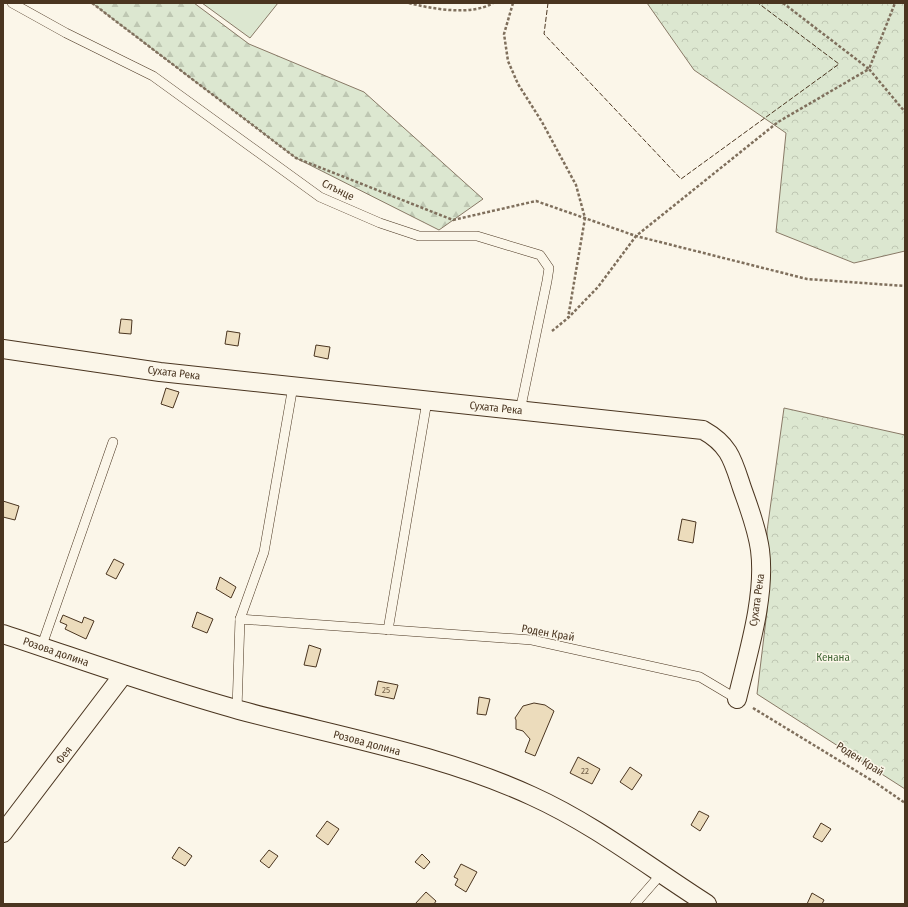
<svg xmlns="http://www.w3.org/2000/svg" width="908" height="907" font-family="'Fira Sans Condensed',sans-serif">
<style>
.forest{fill:url(#forest-firs);stroke:#887966}
.park{fill:url(#park-crowns);stroke:#887966}
.pitch{fill:#dce7d0;stroke:#887966}
.building{fill:#ecdcbc;stroke:#4a3520}
.lines{fill:none;stroke-linecap:round;stroke-linejoin:round}
.service-casing{stroke:#4a3520;stroke-width:10}
.minor-casing{stroke:#4a3520;stroke-width:20}
.path{stroke:#7f6f5c;stroke-width:2.5;stroke-dasharray:3 2;stroke-linecap:butt}
.service{stroke:#fbf6e9;stroke-width:9}
.minor{stroke:#fbf6e9;stroke-width:18}
.fence{stroke:#4a3520;stroke-width:1;stroke-dasharray:5 2;stroke-linecap:butt}
.labels{text-anchor:middle;dominant-baseline:central;stroke-width:3;stroke-linejoin:round;paint-order:stroke}
.number-label{font-size:9px;fill:#725f47}
.street-label{font-size:11px;fill:#4a3520;stroke:#fbf6e9}
.park-label{font-size:11px;fill:#436837;stroke:#fbf6e9}
</style>
<defs>
<pattern id="forest-firs" width="22" height="20" patternUnits="userSpaceOnUse"><rect width="22" height="20" fill="#dce7d0"/><path d="M5 1l3.5 6h-7zM16 11l3.5 6h-7z" fill="#bec7b2"/></pattern>
<pattern id="park-crowns" width="20" height="18" patternUnits="userSpaceOnUse"><rect width="20" height="18" fill="#dce7d0"/><path d="M2 6a3 3 0 1 1 6 0M12 15a3 3 0 1 1 6 0" fill="none" stroke="#bec7b2"/></pattern>
</defs>
<rect width="100%" height="100%" fill="#fbf6e9"/>
<!-- forest -->
<polygon class="forest" points="92,3 194,3 249,44 364,92 483,199 439,230 296,158"/>
<!-- park -->
<g class="park">
<polygon points="647,3 905,3 905,251 854,263 776,232 786,133 694,70"/>
<polygon points="784,408 905,435 905,789 757,694 767,611 767,531"/>
</g>
<!-- pitch -->
<polygon class="pitch" points="202,3 278,3 250,38"/>
<!-- building -->
<g class="building">
<polygon points="121,319 132,320 131,334 119,333"/>
<polygon points="227,331 240,333 238,346 225,344"/>
<polygon points="316,345 330,347 328,359 314,356"/>
<polygon points="166,388 179,392 173,408 161,404"/>
<polygon points="3,501 19,506 15,520 3,517"/>
<polygon points="682,519 696,522 693,543 678,540"/>
<polygon points="114,559 124,564 116,579 106,574"/>
<polygon points="220,577 236,587 231,598 216,589"/>
<polygon points="197,612 213,619 207,633 192,627"/>
<polygon points="63,615 82,623 84,617 94,621 86,639 65,629 67,625 60,622"/>
<polygon points="309,645 321,649 316,667 304,665"/>
<polygon points="378,681 398,685 394,699 375,695"/>
<polygon points="479,697 490,699 486,715 477,714"/>
<polygon points="534,703 545,705 554,711 535,756 525,752 530,739 523,731 516,729 516,720 515,718 523,706"/>
<polygon points="578,757 600,769 592,784 570,773"/>
<polygon points="630,767 642,775 632,790 620,782"/>
<polygon points="699,811 709,816 700,831 691,825"/>
<polygon points="327,821 339,829 328,845 316,836"/>
<polygon points="821,823 831,829 822,842 813,837"/>
<polygon points="179,847 192,856 185,866 172,858"/>
<polygon points="269,850 278,856 269,868 260,861"/>
<polygon points="422,854 430,862 424,869 415,862"/>
<polygon points="461,864 477,872 466,892 455,885 458,879 454,877"/>
<polygon points="426,892 436,901 434,904 415,904"/>
<polygon points="812,893 824,900 822,904 807,904"/>
</g>
<g class="lines">
<defs>
<g id="service">
<polyline points="12,3 66,33 153,76 320,197 380,223 419,236 477,236 540,255 549,268 547,281 520,411"/>
<polyline points="240,619 264,552 293,386"/>
<polyline points="388,630 427,401"/>
<polyline points="41,648 113,442"/>
<polyline points="237,709 240,619 532,640 700,677 737,699"/>
<polyline points="635,904 662,873"/>
</g>
<g id="minor">
<path d="M3,349l157,23 543,58c27,15 30,31 39,58 7,20 15,40 18,62 6,46 -12,103 -23,149"/>
<path d="M3,634c79,26 156,54 236,76 97,26 202,44 293,86 62,28 117,71 175,108"/>
<polyline points="3,833 123,675"/>
</g>
</defs>
<!-- service casing -->
<use href="#service" class="service-casing"/>
<!-- minor casing -->
<use href="#minor" class="minor-casing"/>
<!-- path -->
<g class="path">
<polyline points="92,3 296,158 453,220 536,201 636,236 807,279 905,286"/>
<path d="M409,3c23,6 63,13 84,0"/>
<polyline points="513,3 504,34 508,61 518,84 542,122 576,185 585,218 568,318"/>
<polyline points="783,3 869,69 895,3"/>
<polyline points="552,331 568,318 598,287 636,236 778,122 869,69 905,112"/>
<polyline points="753,708 876,783 905,803"/>
</g>
<!-- service -->
<use href="#service" class="service"/>
<!-- minor -->
<use href="#minor" class="minor"/>
<!-- fence -->
<polyline class="fence" points="548,3 544,34 681,179 839,64 758,3"/>
</g>
<g class="labels">
<!-- number labels -->
<g class="number-label">
<text x="386" y="690">25</text>
<text x="585" y="771">22</text>
</g>
<!-- street labels -->
<g class="street-label">
<text transform="translate(338 190) rotate(26)">Слънце</text>
<text transform="translate(174 373) rotate(7)">Сухата Река</text>
<text transform="translate(496 408) rotate(6)">Сухата Река</text>
<text transform="translate(757 600) rotate(-82)">Сухата Река</text>
<text transform="translate(548 633) rotate(10)">Роден Край</text>
<text transform="translate(56 652) rotate(19)">Розова долина</text>
<text transform="translate(367 743) rotate(15)">Розова долина</text>
<text transform="translate(64 755) rotate(-53)">Фея</text>
<text transform="translate(860 759) rotate(32)">Роден Край</text>
</g>
<!-- park labels -->
<g class="park-label">
<text x="833" y="657">Кенана</text>
</g>
</g>
<!-- border -->
<rect width="908" height="907" fill="none" stroke="#4a3520" stroke-width="8"/>
</svg>
